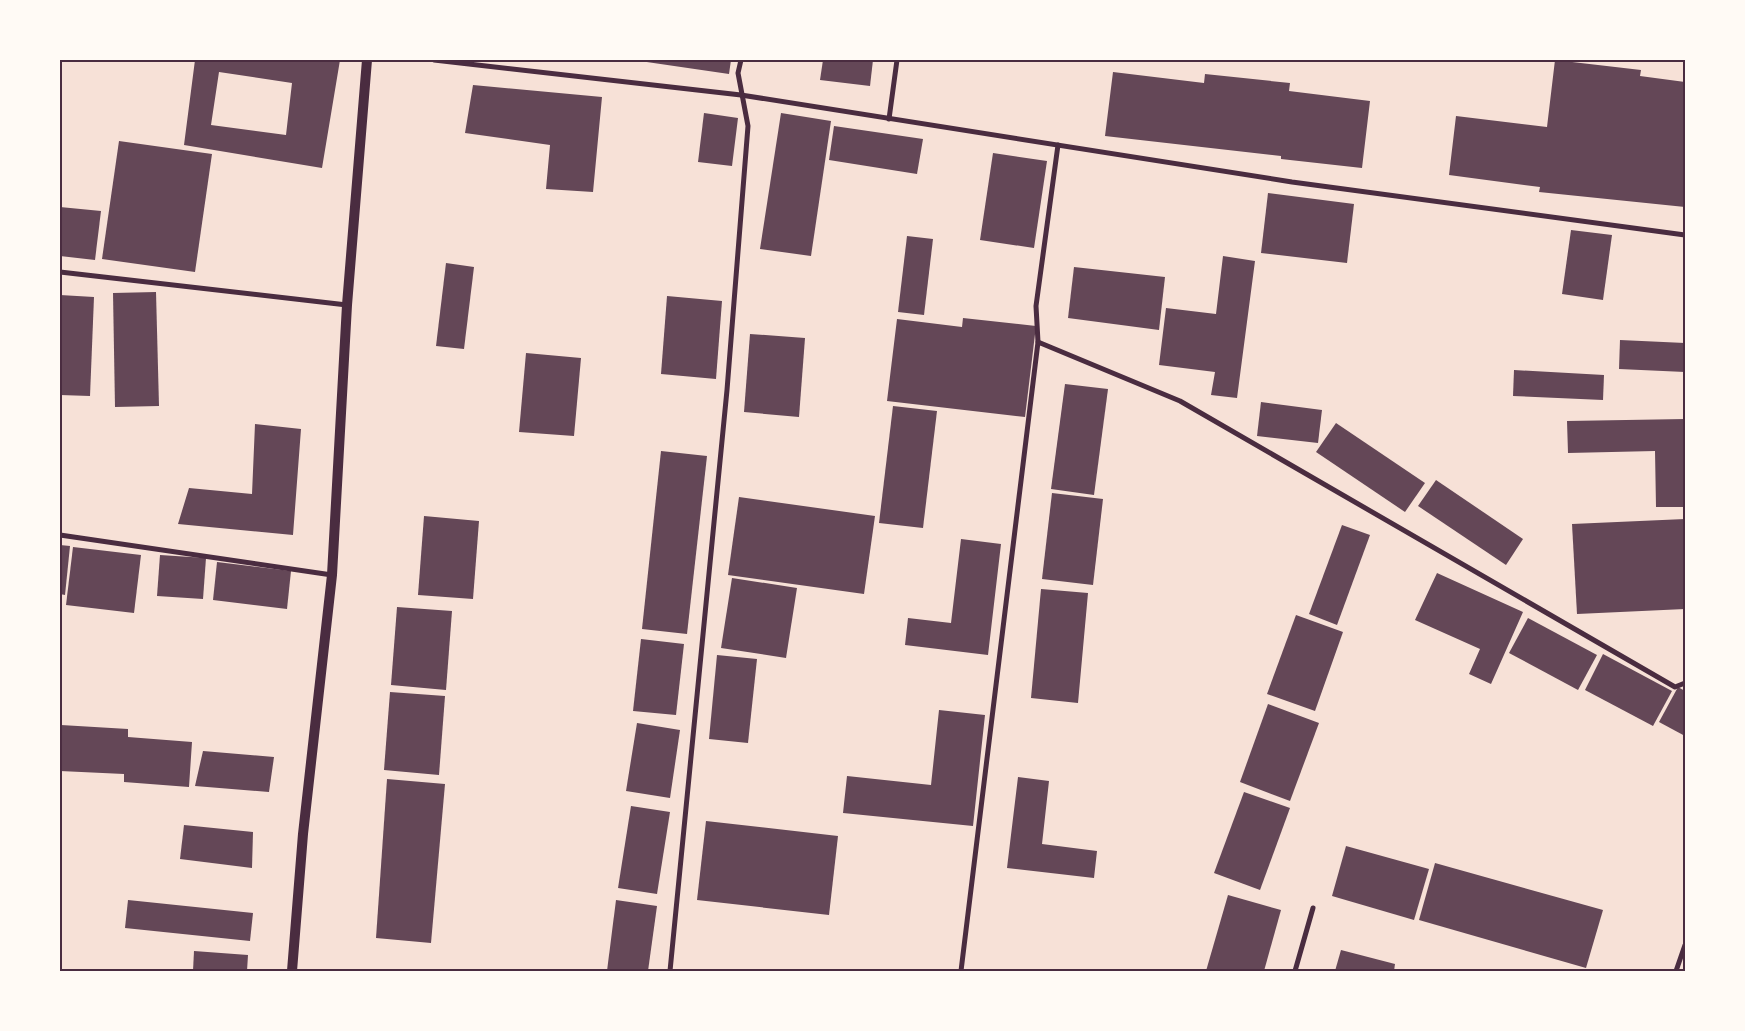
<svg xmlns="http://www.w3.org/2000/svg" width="1745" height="1031" font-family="Barlow,sans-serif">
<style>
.building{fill:#644757;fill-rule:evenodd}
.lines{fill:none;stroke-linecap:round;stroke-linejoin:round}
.minor{stroke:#4a2c40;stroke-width:5}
.secondary{stroke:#4a2c40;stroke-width:10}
.neatline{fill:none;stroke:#4a2c40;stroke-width:2}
</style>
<rect width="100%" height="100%" fill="#f7e1d7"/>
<!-- building -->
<g class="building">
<path d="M195,60h145l-18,108 -138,-23zM219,72l73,11 -6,52 -75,-10z"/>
<polygon points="633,60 731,60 729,74"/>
<polygon points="823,60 873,60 870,86 820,80"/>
<polygon points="1555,60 1641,70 1640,76 1685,82 1685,207 1539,192 1540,187 1449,175 1456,116 1547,127"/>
<polygon points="1113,72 1204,83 1205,74 1290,83 1289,91 1370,101 1362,168 1281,159 1281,156 1105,136"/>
<polygon points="473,85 602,97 593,192 546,189 550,145 465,133"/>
<polygon points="704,113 738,118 732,166 698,162"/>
<polygon points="781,113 831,121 811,256 760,249"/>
<polygon points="834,126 923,139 917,174 829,160"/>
<polygon points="119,141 212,154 195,272 102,259"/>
<polygon points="993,153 1047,161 1034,248 980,240"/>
<polygon points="1268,193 1354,204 1347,263 1261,253"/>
<polygon points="60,207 101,211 95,260 60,256"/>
<polygon points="1571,230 1612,235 1603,300 1562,294"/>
<polygon points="907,236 933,239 924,315 898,312"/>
<polygon points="1223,256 1255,261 1237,398 1211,395 1215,372 1159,365 1166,308 1216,314"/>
<polygon points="446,263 474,267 464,349 436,346"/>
<polygon points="1074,267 1165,277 1159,330 1068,318"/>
<polygon points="156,292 159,406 115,407 113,293"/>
<polygon points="60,295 94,297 90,396 60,395"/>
<polygon points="667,296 722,301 716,379 661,374"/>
<polygon points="963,318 1036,326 1025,417 887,401 897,319 962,327"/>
<polygon points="750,334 805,338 799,417 744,412"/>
<polygon points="1620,340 1685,343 1685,372 1619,369"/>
<polygon points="526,353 581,358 574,436 519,432"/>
<polygon points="1514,370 1604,375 1603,400 1513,396"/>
<polygon points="1065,384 1108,389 1094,495 1051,489"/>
<polygon points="1261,402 1322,410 1318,443 1257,436"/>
<polygon points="893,406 937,411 923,528 879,523"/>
<polygon points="1685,419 1685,507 1656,507 1655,451 1568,453 1567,421"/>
<polygon points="1336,423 1425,483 1405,512 1316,452"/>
<polygon points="255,424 301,429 293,535 178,524 189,488 252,494"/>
<polygon points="661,451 707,456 687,634 642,629"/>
<polygon points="1436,480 1523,539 1506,565 1418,506"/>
<polygon points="1052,493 1103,499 1093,585 1042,579"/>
<polygon points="739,497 875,516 864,594 728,575"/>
<polygon points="424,516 479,521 473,599 418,595"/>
<polygon points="1685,519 1685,609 1577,614 1572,524"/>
<polygon points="1342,525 1370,535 1337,625 1309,614"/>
<polygon points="961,539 1001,544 988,655 905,645 908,618 951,623"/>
<polygon points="60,545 70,546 65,595 60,594"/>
<polygon points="73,547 141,555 134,613 66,605"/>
<polygon points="160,555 206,558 203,599 157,596"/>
<polygon points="217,562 291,571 287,609 213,600"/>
<polygon points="1437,573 1523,612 1491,684 1469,674 1480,649 1415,620"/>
<polygon points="732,578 797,588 786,658 721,648"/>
<polygon points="1041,589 1088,593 1078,703 1031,698"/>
<polygon points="397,607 452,611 446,690 391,685"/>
<polygon points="1296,615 1343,632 1315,711 1267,694"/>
<polygon points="1528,618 1597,655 1578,690 1509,653"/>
<polygon points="641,639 684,644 676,715 633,711"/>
<polygon points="1603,654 1672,691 1653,726 1585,690"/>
<polygon points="717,655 757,659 748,743 709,739"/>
<polygon points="1678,687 1685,691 1685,736 1659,722"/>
<polygon points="390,692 445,696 439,775 384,770"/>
<polygon points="1268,704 1319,723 1290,801 1240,782"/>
<polygon points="939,710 985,715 973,826 843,813 847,776 931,785"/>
<polygon points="637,723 680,730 670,798 626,791"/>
<polygon points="61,725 128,729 128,737 192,742 189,787 124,782 124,774 60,771"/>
<polygon points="203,751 274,757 269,792 195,786"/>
<polygon points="1018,777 1049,781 1042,844 1097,851 1094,878 1007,868"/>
<polygon points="387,779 445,784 431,943 376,938"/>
<polygon points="1244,792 1290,808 1260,890 1214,873"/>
<polygon points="631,806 670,812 657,894 618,888"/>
<polygon points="706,821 838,836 829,915 697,900"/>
<polygon points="184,825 253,832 252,868 180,859"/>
<polygon points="1346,846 1429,869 1414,920 1332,896"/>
<polygon points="1435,863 1603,910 1586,968 1419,920"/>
<polygon points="1228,895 1281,910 1264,971 1206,971"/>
<polygon points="128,900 253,913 250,941 125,928"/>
<polygon points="616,900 657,906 648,971 607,971"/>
<polygon points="1341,950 1395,964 1394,971 1335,971"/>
<polygon points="194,951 248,955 247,971 193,971"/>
</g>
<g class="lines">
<!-- minor -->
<g class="minor">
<polyline points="434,60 741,95 1292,182 1685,235"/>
<polyline points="889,119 897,60"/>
<polyline points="60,272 347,305"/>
<polyline points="1038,342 1036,306 1058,145"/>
<polyline points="60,535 332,575"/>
<polyline points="670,971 727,390 748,126 738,73 741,60"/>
<polyline points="961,971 1038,342 1180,401 1675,687 1685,683"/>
<polyline points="1295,971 1313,908"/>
<polyline points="1676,971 1685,945"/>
</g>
<!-- secondary -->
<polyline class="secondary" points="292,971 303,834 332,575 347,305 367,60"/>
</g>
<!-- border -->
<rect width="1745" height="1031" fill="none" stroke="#fffaf5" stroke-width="122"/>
<rect x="61" y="61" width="1623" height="909" class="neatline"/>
</svg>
